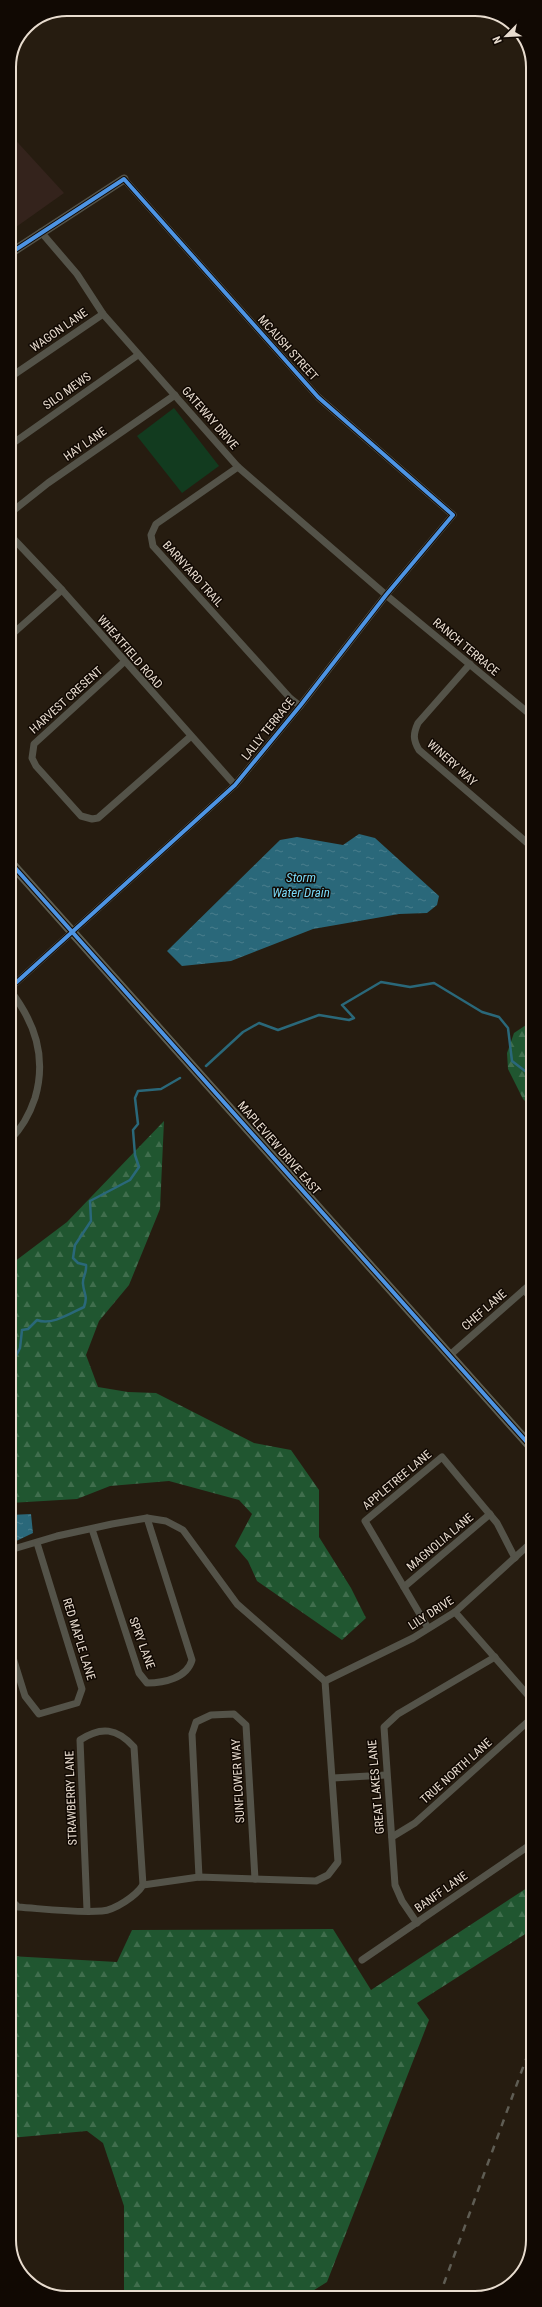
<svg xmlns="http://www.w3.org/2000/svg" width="542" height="2307" font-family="'Roboto Condensed',sans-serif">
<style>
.education{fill:#34231c}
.forest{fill:url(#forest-firs)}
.park{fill:#123b1f}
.water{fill:url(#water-ripples)}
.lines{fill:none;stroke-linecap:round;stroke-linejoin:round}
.stream{stroke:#2a687a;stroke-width:2.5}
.minor{stroke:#545349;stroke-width:7}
.tertiary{stroke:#545349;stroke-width:9}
.secondary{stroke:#5e5e51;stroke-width:10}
.rail{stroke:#5f5d54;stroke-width:2.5;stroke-dasharray:7 7;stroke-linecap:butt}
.cycleway-casing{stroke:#110903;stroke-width:6}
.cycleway{stroke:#4d94e3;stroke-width:4}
.labels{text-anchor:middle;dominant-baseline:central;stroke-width:3;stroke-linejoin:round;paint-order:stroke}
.street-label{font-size:12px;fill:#e8dccf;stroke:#110903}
.water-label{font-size:13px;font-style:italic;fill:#7ad9f7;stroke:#110903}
.rim{fill:none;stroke:#e8dccf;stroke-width:2}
</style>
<defs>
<pattern id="forest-firs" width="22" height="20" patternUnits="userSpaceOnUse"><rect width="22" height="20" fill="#205630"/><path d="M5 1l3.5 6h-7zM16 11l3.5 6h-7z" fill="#406e4d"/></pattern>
<pattern id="water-ripples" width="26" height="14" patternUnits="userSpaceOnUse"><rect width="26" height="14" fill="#2a687a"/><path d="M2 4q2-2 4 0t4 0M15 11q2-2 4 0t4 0" fill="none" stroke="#497d8c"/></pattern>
</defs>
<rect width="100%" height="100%" fill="#261c10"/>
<!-- education -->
<polygon class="education" points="9,133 64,193 9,232"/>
<!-- forest -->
<g class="forest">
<polygon points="532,1021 532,1108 523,1099 508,1069 507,1053 514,1033"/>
<polygon points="164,1121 160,1209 129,1285 99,1321 86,1355 98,1387 128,1392 156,1393 254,1443 291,1450 319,1490 319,1537 351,1588 366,1618 342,1640 257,1581 248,1561 235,1546 252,1514 239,1500 169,1481 110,1486 77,1499 10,1503 10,1265 67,1222"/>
<polygon points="533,1884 533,1929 417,2003 429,2020 327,2282 303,2297 124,2298 124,2206 103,2143 87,2131 10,2138 10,1956 117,1962 132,1930 333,1929 371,1990"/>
</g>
<!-- park -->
<polygon class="park" points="174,408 219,466 182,493 137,436"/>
<!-- water -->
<g class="water">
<polygon points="359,834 375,838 439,896 437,905 427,913 399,914 313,929 231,961 182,966 167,951 280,840 297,837 343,845"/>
<polygon points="31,1514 33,1533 10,1544 10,1515"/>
</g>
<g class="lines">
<!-- stream -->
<g class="stream">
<polyline points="206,1066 243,1032 259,1023 278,1030 319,1015 349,1020 354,1018 342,1005 381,982 410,987 434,983 482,1012 499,1017 508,1028 512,1061 525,1071 532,1072"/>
<path d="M10,1368l10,-20 2,-18 6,-1 9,-9c14,6 34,-7 47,-13 4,-12 0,-12 -1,-23 -1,-6 4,-11 3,-19l-8,-2 -5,-5 2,-13 16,-24 -1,-20 40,-21 9,-13 -4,-12 -2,-25 5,-6 -3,-26 3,-7 23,-2 19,-11"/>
</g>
<!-- minor -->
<g class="minor">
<polyline points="41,232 77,274 103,314 238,467 386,595 532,716"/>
<polyline points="9,378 103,314"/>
<polyline points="9,446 138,355"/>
<polyline points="238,467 156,524 151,535 153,546 290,698 300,706"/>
<polyline points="9,514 48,483 175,395"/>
<polyline points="9,534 62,590 235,785"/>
<polyline points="9,637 62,590"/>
<polyline points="124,662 34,744 32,758 36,766 81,816 92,819 98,818 190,737"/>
<path d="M470,664l-52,59c-5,11 -5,17 1,27l113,97"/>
<polyline points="9,989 235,785 300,706 386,595 453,515 318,397 124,179"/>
<path d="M9,989c26,33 38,68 26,109 -5,15 -14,31 -25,42"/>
<polyline points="524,1290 533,1300"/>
<polyline points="450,1355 533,1282"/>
<path d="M92,1529l47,144 8,10c17,0 40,-5 45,-23l-45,-142"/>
<polyline points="10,1550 57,1536 112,1524 147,1518 166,1521 183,1530 237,1604 325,1681"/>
<polyline points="404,1587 490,1514"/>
<polyline points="455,1612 533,1701"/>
<polyline points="428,1628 365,1521 442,1457 497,1523 515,1558"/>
<polyline points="10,1648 25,1696 39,1714 77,1703 82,1689 37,1543"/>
<polyline points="325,1681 413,1638 455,1612 533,1541"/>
<polyline points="333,1778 386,1775"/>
<polyline points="392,1837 415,1823 533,1717"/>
<polyline points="199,1877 192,1734 196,1722 211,1715 234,1714 246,1725 255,1879"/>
<path d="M10,1899l8,8c27,2 57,6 84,4 13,-1 34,-15 41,-26l56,-8 117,4 12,-6 10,-13 -13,-181"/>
<path d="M87,1910l-7,-170c21,-14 37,-12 54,7l9,138"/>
<polyline points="417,1923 402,1901 395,1885 384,1727 398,1714 495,1657"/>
<polyline points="362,1960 533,1843"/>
</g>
<!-- tertiary -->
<polyline class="tertiary" points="9,254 124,179"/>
<!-- secondary -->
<polyline class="secondary" points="9,861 533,1449"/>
<!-- rail -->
<polyline class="rail" points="439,2297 533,2040"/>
<defs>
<g id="cycleway">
<polyline points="9,254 124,179 318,397 453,515 386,595 300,706 235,785 9,989"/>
<polyline points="9,861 533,1449"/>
</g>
</defs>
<!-- cycleway casing -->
<use href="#cycleway" class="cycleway-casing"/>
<!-- cycleway -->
<use href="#cycleway" class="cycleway"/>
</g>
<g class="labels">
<!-- street labels -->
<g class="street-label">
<text transform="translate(59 330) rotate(-35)">WAGON LANE</text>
<text transform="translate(288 348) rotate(48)">MCAUSH STREET</text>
<text transform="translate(67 391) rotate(-35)">SILO MEWS</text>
<text transform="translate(210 418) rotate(49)">GATEWAY DRIVE</text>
<text transform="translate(85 444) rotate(-35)">HAY LANE</text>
<text transform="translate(193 574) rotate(48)">BARNYARD TRAIL</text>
<text transform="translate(466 647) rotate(40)">RANCH TERRACE</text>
<text transform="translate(130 652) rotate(49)">WHEATFIELD ROAD</text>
<text transform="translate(66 700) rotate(-42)">HARVEST CRESENT</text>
<text transform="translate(268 729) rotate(-51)">LALLY TERRACE</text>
<text transform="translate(452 763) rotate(42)">WINERY WAY</text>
<text transform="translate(279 1148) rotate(49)">MAPLEVIEW DRIVE EAST</text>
<text transform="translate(484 1310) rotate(-41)">CHEF LANE</text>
<text transform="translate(397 1480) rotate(-40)">APPLETREE LANE</text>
<text transform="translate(440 1542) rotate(-40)">MAGNOLIA LANE</text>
<text transform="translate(431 1613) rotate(-33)">LILY DRIVE</text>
<text transform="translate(79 1639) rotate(73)">RED MAPLE LANE</text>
<text transform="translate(142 1643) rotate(70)">SPRY LANE</text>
<text transform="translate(456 1771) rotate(-42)">TRUE NORTH LANE</text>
<text transform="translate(238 1781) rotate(-93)">SUNFLOWER WAY</text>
<text transform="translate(376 1787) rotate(-95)">GREAT LAKES LANE</text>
<text transform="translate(71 1798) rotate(-92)">STRAWBERRY LANE</text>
<text transform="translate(441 1892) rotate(-35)">BANFF LANE</text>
</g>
<!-- water labels -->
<g class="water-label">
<text x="301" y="877">Storm<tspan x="301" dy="15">Water Drain</tspan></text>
</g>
</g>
<!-- crop -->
<path d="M0 0H542V2307H0ZM67 16H475A51 51 0 0 1 526 67V2240A51 51 0 0 1 475 2291H67A51 51 0 0 1 16 2240V67A51 51 0 0 1 67 16Z" fill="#110903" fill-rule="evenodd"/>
<path class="rim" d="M67 16H475A51 51 0 0 1 526 67V2240A51 51 0 0 1 475 2291H67A51 51 0 0 1 16 2240V67A51 51 0 0 1 67 16Z"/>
<!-- north arrow -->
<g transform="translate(506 36) rotate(246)" stroke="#110903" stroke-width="3" paint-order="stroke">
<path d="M0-3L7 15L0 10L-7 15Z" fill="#e8dccf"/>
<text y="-6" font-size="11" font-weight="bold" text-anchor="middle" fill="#e8dccf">N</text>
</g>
</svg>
